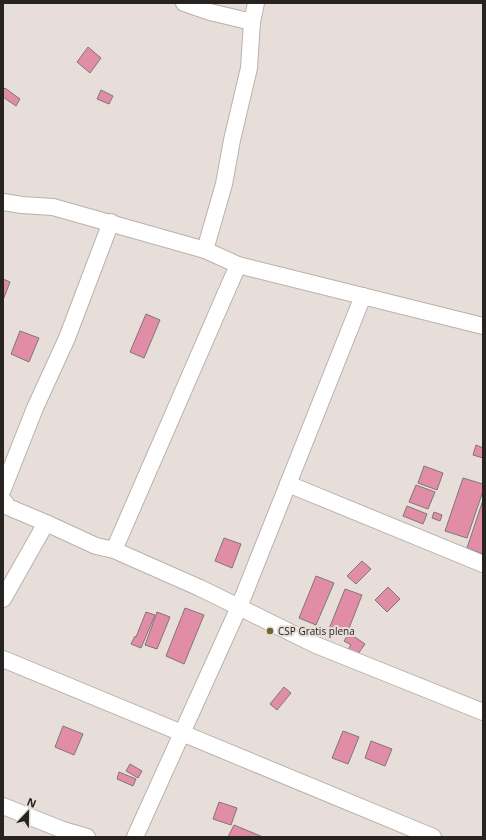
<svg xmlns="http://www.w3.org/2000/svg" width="486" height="840" font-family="'Open Sans',sans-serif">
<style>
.building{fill:#e28da8;stroke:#7f7678}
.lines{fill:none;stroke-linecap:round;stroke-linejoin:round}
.minor-casing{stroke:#b9b1ac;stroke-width:18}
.minor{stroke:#fff;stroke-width:16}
.poi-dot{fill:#736331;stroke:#e7ded9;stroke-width:1.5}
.labels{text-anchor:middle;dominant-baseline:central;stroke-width:4;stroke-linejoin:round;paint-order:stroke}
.poi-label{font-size:10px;fill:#262321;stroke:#e7ded9;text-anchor:start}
</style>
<rect width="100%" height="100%" fill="#e7ded9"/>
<!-- building -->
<g class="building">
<polygon points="88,47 101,58 90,73 77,62"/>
<polygon points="5,88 20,99 16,106 3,97 3,90"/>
<polygon points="101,90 113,96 109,104 97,99"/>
<polygon points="3,279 10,282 3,300"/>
<polygon points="146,314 160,320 144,358 130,352"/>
<polygon points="20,331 39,338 29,362 11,354"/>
<polygon points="476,445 483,448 483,458 473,455"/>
<polygon points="424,466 443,473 437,490 418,483"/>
<polygon points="463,478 483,484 483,491 467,538 445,531"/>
<polygon points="416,485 435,492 428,509 409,502"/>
<polygon points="483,500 483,554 467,548"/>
<polygon points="407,506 427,514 423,524 403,516"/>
<polygon points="434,512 442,515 440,521 432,518"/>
<polygon points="224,538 241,544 232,568 215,561"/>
<polygon points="362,561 371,569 356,584 347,576"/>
<polygon points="316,576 334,583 316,625 299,618"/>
<polygon points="388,587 400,599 387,612 375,600"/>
<polygon points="345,589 362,595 346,636 329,629"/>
<polygon points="185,608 204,615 184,664 166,656"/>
<polygon points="146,612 155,615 141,648 131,644 135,636 136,637"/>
<polygon points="157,612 170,617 157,649 145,645"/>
<polygon points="349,633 365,644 355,658 346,652 351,645 344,641"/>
<polygon points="284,687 291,693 277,710 270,704"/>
<polygon points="63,726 83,734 74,755 55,747"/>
<polygon points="343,731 359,737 348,764 332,758"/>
<polygon points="371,741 392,749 385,766 365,758"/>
<polygon points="130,764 142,771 138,778 126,771"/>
<polygon points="119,772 136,779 133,786 117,779"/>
<polygon points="219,802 237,808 231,825 213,819"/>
<polygon points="234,825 263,837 228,837"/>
</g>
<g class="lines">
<defs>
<g id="minor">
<polyline points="184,3 210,12 252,22"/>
<polyline points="3,202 22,205 53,207 205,250 238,265 483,326"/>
<polyline points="205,250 224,184 232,140 249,68 252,22 256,3"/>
<polyline points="288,484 483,564"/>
<polyline points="3,489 35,408 67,338 111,222"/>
<polyline points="3,500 8,507 46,523 3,599"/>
<polyline points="46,523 96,546 114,550 200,588 316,645 483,712"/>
<polyline points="114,550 238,265"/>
<polyline points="3,659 433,837"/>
<polyline points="3,806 63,830 87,837"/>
<polyline points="135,837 239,607 363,296"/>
</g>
</defs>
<!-- minor casing -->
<use href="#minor" class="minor-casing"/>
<!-- minor -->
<use href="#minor" class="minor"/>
</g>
<!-- markers -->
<circle class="poi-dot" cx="270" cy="631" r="4"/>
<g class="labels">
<!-- poi labels -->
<g class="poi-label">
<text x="278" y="631">CSP Gratis plena</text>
</g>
</g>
<!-- border -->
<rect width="486" height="840" fill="none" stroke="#262321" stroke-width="8"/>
<!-- north arrow -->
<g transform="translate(28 812) rotate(22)" stroke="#e7ded9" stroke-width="3" paint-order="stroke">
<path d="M0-3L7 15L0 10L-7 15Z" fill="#262321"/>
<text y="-6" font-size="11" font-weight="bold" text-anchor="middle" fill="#262321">N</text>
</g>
</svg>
